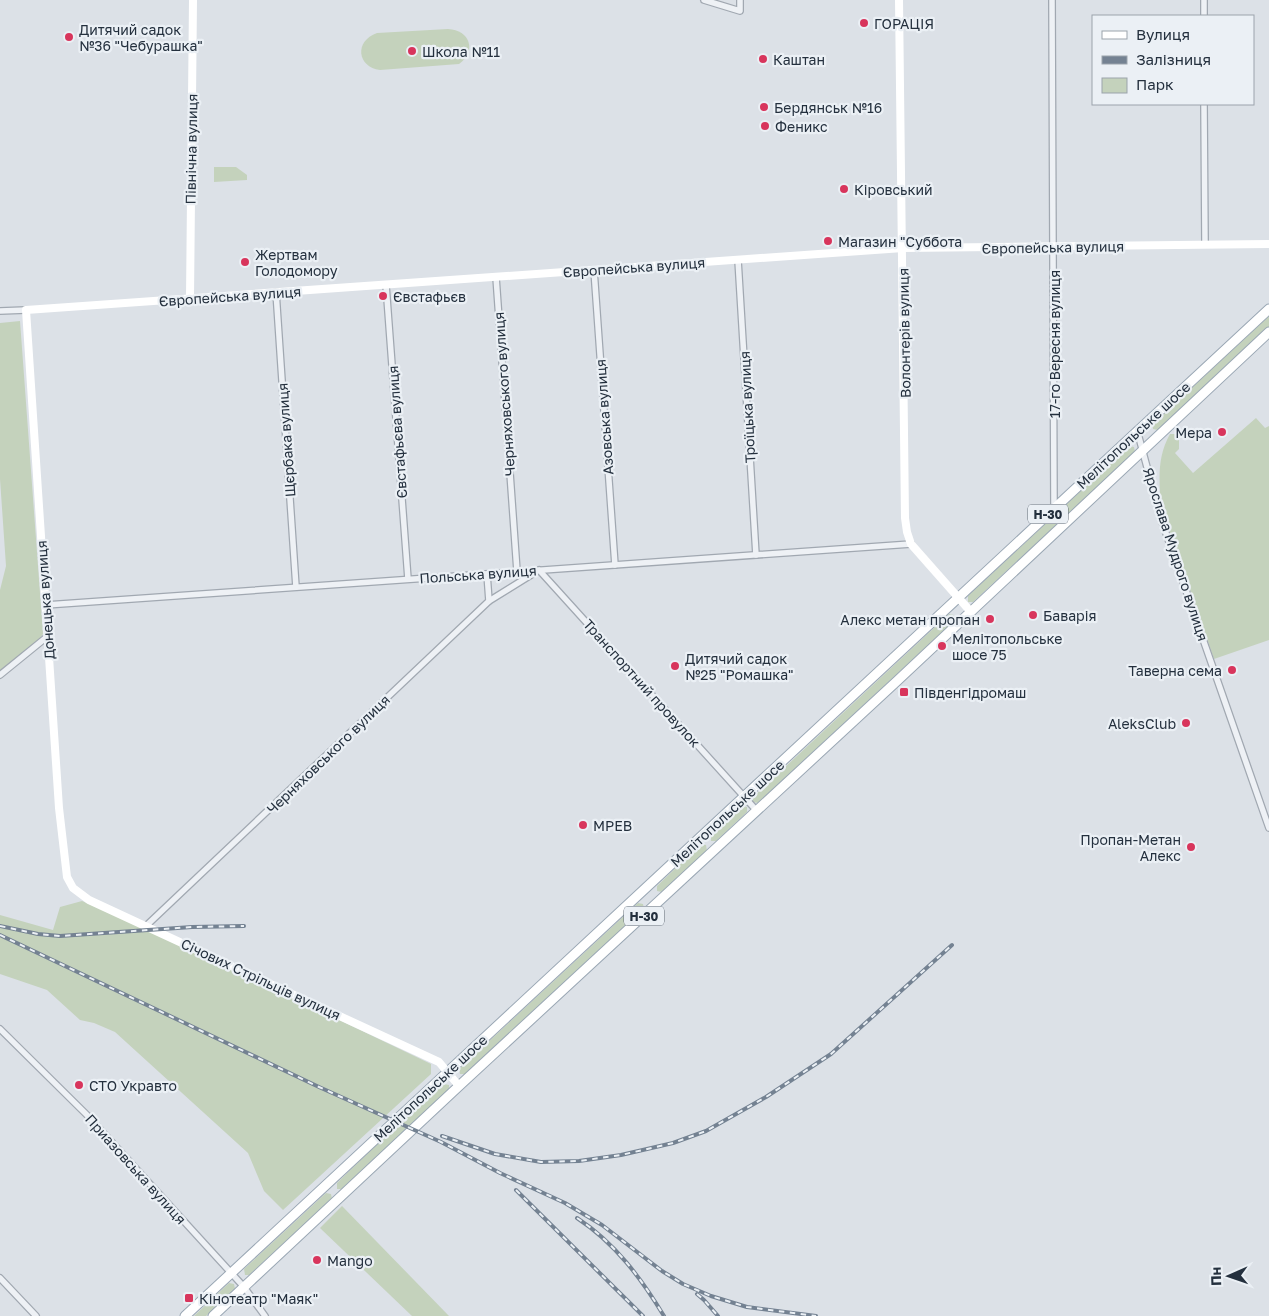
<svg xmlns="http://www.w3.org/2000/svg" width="1269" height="1316" font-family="'Golos Text',sans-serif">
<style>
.green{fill:#c4d2bc}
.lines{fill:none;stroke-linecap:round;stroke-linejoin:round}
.street-casing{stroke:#a1a8b1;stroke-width:8}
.primary-casing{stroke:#9aa7b4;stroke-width:11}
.street{stroke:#eef1f5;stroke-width:5.5}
.secondary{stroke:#fff;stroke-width:8}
.primary{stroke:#fff;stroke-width:9}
.rail-casing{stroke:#748292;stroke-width:4}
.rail{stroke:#ebf0f5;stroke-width:2;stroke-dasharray:5.5;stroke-linecap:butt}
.poi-dot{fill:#d8355c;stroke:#ebf0f5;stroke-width:2}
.labels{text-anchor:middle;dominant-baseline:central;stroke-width:4.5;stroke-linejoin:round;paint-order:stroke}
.shield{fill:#ebf0f5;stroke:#606a75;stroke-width:1}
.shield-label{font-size:12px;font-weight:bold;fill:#24303e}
.poi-label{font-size:14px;fill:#24303e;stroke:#ebf0f5;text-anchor:start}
.street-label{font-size:14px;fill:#24303e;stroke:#ebf0f5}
</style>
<rect width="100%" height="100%" fill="#dce1e7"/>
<!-- green -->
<g class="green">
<path d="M448,29c22,1 29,22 11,35l-79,6c-23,-3 -26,-29 -3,-37z"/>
<polygon points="214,167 236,167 247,175 247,180 214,182"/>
<polygon points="1269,316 1269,327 1158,430 1153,429 1153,424"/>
<polygon points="20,321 43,634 29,655 0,679 0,590 6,566 0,479 0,323"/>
<path d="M1256,418l9,10 4,-2v214l-55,19 -53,-153c-2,-26 -4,-49 9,-72h7l2,2v13l-4,4 18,20z"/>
<polygon points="1129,446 1134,447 1135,452 973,602 968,602 968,596"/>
<polygon points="949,614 954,615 955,620 758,803 753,802 753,797"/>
<polygon points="742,806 747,807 747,812 716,841 711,841 711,835"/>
<polygon points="701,844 706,845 707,851 662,892 657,891 657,886"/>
<polygon points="82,901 166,937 406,1052 431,1064 431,1074 283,1210 264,1191 248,1153 115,1032 94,1023 80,1020 47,990 0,974 0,915 53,930 60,907"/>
<polygon points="638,903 643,904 644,909 465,1074 460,1074 459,1069"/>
<polygon points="444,1084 449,1085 449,1090 342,1189 337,1189 337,1183 398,1124"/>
<polygon points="326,1193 331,1194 332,1199 249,1275 245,1275 244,1269"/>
<polygon points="342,1206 449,1316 412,1316 320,1228"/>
<polygon points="229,1283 234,1284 235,1289 206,1316 194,1316"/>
</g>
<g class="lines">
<defs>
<g id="street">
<polyline points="704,0 740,11 740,0"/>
<polyline points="1052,0 1054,509"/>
<polyline points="1204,0 1204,16"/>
<polyline points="1204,104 1205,244"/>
<polyline points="738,260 756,555"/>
<polyline points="594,270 615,565"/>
<polyline points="496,277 517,571"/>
<polyline points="386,285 408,579"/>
<polyline points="276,292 296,587"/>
<polyline points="0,311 26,310"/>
<polyline points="1137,430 1161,519 1269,828"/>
<polyline points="489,601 539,570 757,811"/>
<polyline points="46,605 911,544"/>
<polyline points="0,675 48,636"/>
<polyline points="147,925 489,601 487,574"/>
<polyline points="0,1029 87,1115 244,1287 265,1316"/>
<polyline points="0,1278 36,1316"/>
</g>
<g id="primary">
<polyline points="185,1316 1269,309"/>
<polyline points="213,1316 459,1086 897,681 1269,332"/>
</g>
</defs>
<!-- street casing -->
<use href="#street" class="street-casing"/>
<!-- primary casing -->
<use href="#primary" class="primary-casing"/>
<!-- street -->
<use href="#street" class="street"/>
<!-- secondary -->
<g class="secondary">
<polyline points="899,0 905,518 907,532 911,544 971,612"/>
<polyline points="190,298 193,0"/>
<polyline points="459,1086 439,1062 89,900 73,888 67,877 59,808 26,310 903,248 1269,244"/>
</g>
<!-- primary -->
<use href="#primary" class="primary"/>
<defs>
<g id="rail">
<polyline points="0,926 38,934 60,936 192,927 244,926"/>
<polyline points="0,935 319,1087 441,1142 500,1173 565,1203 602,1225 662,1271 683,1284 711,1296 747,1307 816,1316"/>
<polyline points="442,1136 495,1154 541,1162 579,1161 621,1155 673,1143 706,1131 766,1097 831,1054 952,945"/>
<polyline points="516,1190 643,1316"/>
<path d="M577,1218c38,25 64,60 87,98"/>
<polyline points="697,1294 704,1300 718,1316"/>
</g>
</defs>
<!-- rail casing -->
<use href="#rail" class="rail-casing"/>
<!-- rail -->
<use href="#rail" class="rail"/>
</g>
<!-- markers -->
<g class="poi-dot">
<circle cx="864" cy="23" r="5"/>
<circle cx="69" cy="37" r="5"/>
<circle cx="412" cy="51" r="5"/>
<circle cx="763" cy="59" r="5"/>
<circle cx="764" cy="107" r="5"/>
<circle cx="765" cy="126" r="5"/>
<circle cx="844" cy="189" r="5"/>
<circle cx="828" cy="241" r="5"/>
<circle cx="245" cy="262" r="5"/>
<circle cx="383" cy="296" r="5"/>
<circle cx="1222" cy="432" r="5"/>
<circle cx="1033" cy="615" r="5"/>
<circle cx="990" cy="619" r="5"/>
<circle cx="942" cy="646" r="5"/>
<circle cx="675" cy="666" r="5"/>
<circle cx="1232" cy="670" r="5"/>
<rect x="899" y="687" width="10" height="10" rx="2.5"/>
<circle cx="1186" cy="723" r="5"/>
<circle cx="583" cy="825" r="5"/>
<circle cx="1191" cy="847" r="5"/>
<circle cx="79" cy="1085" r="5"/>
<circle cx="317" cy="1260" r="5"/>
<rect x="184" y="1293" width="10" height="10" rx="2.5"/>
</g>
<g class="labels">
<!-- shield labels -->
<g class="shield">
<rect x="1028" y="504.5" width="40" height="19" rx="4"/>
<rect x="624" y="906.5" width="40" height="19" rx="4"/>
</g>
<g class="shield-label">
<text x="1048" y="514">Н-30</text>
<text x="644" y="916">Н-30</text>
</g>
<!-- poi labels -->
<g class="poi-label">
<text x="874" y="23">ГОРАЦІЯ</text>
<text x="79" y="29">Дитячий садок<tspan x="79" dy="16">№36 "Чебурашка"</tspan></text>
<text x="422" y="51">Школа №11</text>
<text x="773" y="59">Каштан</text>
<text x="774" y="107">Бердянськ №16</text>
<text x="775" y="126">Феникс</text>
<text x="854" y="189">Кіровський</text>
<text x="838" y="241">Магазин "Суббота</text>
<text x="255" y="254">Жертвам<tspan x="255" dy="16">Голодомору</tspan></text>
<text x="393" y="296">Євстафьєв</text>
<text x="1212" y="432" text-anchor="end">Мера</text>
<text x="1043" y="615">Баварія</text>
<text x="980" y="619" text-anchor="end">Алекс метан пропан</text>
<text x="952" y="638">Мелітопольське<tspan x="952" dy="16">шосе 75</tspan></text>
<text x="685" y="658">Дитячий садок<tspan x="685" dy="16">№25 "Ромашка"</tspan></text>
<text x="1222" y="670" text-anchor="end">Таверна сема</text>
<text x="914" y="692">Південгідромаш</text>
<text x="1176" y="723" text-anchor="end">AleksClub</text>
<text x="593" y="825">МРЕВ</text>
<text x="1181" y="839" text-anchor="end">Пропан-Метан<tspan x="1181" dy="16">Алекс</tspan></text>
<text x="89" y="1085">СТО Укравто</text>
<text x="327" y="1260">Mango</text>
<text x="199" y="1298">Кінотеатр "Маяк"</text>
</g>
<!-- street labels -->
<g class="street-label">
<text transform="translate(191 149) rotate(-89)">Північна вулиця</text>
<text transform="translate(1053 247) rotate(-1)">Європейська вулиця</text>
<text transform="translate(634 267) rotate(-4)">Європейська вулиця</text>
<text transform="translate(230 296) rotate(-4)">Європейська вулиця</text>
<text transform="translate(904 333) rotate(-91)">Волонтерів вулиця</text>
<text transform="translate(1054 344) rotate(-90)">17-го Вересня вулиця</text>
<text transform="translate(504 394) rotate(-94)">Черняховського вулиця</text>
<text transform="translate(747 407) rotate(-93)">Троїцька вулиця</text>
<text transform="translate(604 417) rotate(-94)">Азовська вулиця</text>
<text transform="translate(397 432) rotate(-94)">Євстафьєва вулиця</text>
<text transform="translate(1133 435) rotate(-43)">Мелітопольське шосе</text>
<text transform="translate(286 440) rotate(-94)">Щєрбака вулиця</text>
<text transform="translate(1176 554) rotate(72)">Ярослава Мудрого вулиця</text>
<text transform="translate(478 574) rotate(-4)">Польська вулиця</text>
<text transform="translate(45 600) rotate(-94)">Донецька вулиця</text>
<text transform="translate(642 683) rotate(48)">Транспортний провулок</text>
<text transform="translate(328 754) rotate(-44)">Черняховського вулиця</text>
<text transform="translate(727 813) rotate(-43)">Мелітопольське шосе</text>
<text transform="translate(261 979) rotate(25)">Січових Стрільців вулиця</text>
<text transform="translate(430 1088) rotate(-43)">Мелітопольське шосе</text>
<text transform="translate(136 1169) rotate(48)">Приазовська вулиця</text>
</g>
</g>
<!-- legend -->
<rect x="1092" y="15" width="162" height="90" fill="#ebf0f5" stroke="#9ba3ac"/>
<rect x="1102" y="31" width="25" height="8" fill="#ffffff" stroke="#9ba3ac"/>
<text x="1136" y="40" font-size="15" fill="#24303e">Вулиця</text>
<rect x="1102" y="56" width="25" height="8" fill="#748292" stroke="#9ba3ac"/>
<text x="1136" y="65" font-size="15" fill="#24303e">Залізниця</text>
<rect x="1102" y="78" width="25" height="15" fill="#c4d2bc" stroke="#9ba3ac"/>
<text x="1136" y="90" font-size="15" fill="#24303e">Парк</text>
<!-- north arrow -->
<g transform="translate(1229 1276) rotate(268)" stroke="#ebf0f5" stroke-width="4" paint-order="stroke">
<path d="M0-4L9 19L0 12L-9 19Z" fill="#24303e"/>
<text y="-8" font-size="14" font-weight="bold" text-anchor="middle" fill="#24303e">Пн</text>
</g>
</svg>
